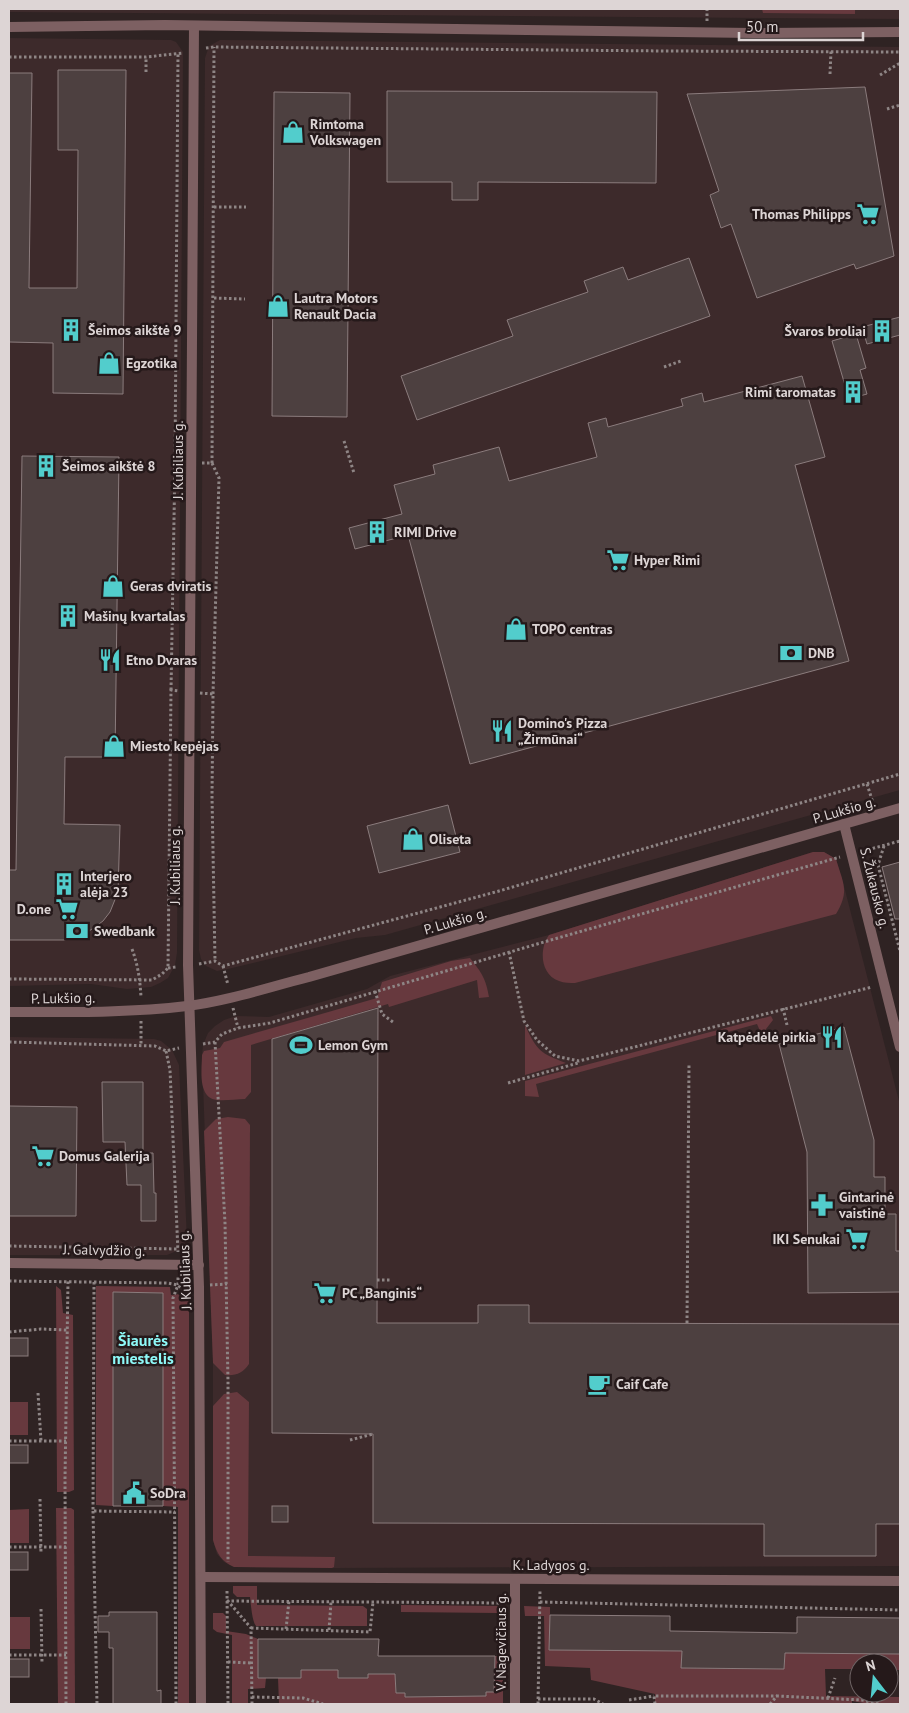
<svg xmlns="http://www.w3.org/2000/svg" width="909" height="1713" font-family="'PT Sans',sans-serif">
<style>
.built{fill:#3d2a2b}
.green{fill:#67393e}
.building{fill:#4d4040;stroke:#8b7c7d}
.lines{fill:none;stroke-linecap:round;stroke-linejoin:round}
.path{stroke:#8e8585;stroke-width:3;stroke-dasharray:2.5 2.5;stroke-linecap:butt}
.minor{stroke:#7d6062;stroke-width:10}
.tertiary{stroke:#7d6062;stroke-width:10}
.labels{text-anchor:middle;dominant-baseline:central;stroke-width:5;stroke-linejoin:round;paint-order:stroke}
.poi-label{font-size:14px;font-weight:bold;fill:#ddd5d5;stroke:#25191a;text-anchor:start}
.street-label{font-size:14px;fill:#ddd5d5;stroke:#25191a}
.quarter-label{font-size:16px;font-weight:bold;fill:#8ef9f8;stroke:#25191a}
</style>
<rect width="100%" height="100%" fill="#2f2323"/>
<!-- built -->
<g class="built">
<polygon points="9,9 900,9 900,19 9,12"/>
<polygon points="9,38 171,40 176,42 183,52 177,953 175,965 168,978 160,983 151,987 127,989 91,984 9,986"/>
<polygon points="220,40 900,47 900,790 385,935 356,938 228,969 217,971 206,966 201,959 199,950 205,58 209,46"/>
<polygon points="813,852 824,852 836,859 845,890 900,1105 900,1566 332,1568 234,1567 224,1562 217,1554 213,1540 213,1363 202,1055 203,1045 208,1033 215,1026 224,1020 236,1016 269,1017 367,989 390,976 549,935"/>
<polygon points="9,1037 154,1039 161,1041 172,1050 179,1065 187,1240 184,1248 167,1255 9,1255"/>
</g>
<!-- green -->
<g class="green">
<polygon points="762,9 855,9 855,14 763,13"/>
<path d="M813,852h11l12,7c7,24 14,32 0,55l-261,69c-5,0 -11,0 -16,-2 -19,-7 -20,-32 -10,-46z"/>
<path d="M470,958c12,15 16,21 19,39l-10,1 -2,-18 -88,27 -1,-3 -137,41v47l-6,7c-9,0 -19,2 -28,1 -20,-2 -15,-32 -15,-45l2,-4 16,-3 4,-6 153,-44 5,-16 69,-21z"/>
<polygon points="771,1016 773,1020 766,1029 763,1038 757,1024 536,1084 539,1097 525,1096 525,1081"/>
<path d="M525,1025c12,26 15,28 41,38l-41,12z"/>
<path d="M228,1117l17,2 5,6 -1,239c-6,9 -13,12 -24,11l-12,-12 -9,-232 12,-12z"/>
<polygon points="56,1286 61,1290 63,1313 73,1315 74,1490 69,1492 57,1492"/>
<polygon points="96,1286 170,1287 171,1295 189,1293 189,1704 178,1704 178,1507 163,1506 163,1293 113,1292 113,1506 96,1505"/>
<path d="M237,1392l12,10 -1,154 87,1 -1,10 -2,1 -98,-1c-13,-6 -17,-13 -21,-27v-134l11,-12z"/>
<rect x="9" y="1402" width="19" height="33"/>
<polygon points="56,1508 71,1508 74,1510 75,1704 58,1704"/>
<polygon points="29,1509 29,1543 9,1543 9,1510"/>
<path d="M233,1586h24v19l106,1 4,3v17h-111c-4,-5 -5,-21 -6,-29h-13l-4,-4z"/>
<polygon points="401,1605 504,1606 504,1627 498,1627 497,1613 401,1612"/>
<polygon points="524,1606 550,1607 550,1650 682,1650 682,1668 784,1669 785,1650 797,1653 900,1654 900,1670 889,1670 889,1663 859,1663 859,1669 825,1669 826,1696 900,1697 900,1704 869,1704 852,1701 852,1704 655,1704 655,1694 591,1680 590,1668 545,1666 544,1616 525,1616"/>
<polygon points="213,1613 223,1613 226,1616 226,1631 246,1634 258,1639 258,1677 266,1678 265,1688 248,1689 248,1704 232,1704 232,1635 217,1632 213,1629"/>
<rect x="9" y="1617" width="21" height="32"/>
<polygon points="495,1656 503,1656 503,1704 279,1704 278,1678 301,1670 338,1670 338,1678 368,1678 368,1674 395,1674 396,1692 405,1693 406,1697 436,1697 436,1692 455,1696 485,1696 486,1692 494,1691"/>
</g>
<!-- building -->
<g class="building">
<polygon points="58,70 126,70 123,394 53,393 53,343 9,342 9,73 32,73 29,288 77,288 78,150 58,150"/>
<polygon points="865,87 894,256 856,269 854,264 757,298 731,224 721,228 710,195 719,191 687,94"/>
<polygon points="387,91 657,92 656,183 478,182 478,200 452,200 452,182 387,182"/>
<polygon points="274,92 350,93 347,417 272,416"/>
<polygon points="689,258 710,316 417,420 401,376 513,336 507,320 588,292 584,281 623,267 628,280"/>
<polygon points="900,317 900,335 867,344 862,327"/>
<polygon points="856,334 866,368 860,370 867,394 849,399 832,341"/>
<polygon points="802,376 825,457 795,465 849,661 470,764 408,535 355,549 349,528 402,514 394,485 435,474 433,465 499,447 509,481 597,457 588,423 606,418 608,427 683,406 681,399 702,393 704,402"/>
<polygon points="22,456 119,457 115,757 65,757 64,824 120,825 118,892 110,912 103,921 85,934 64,940 9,940 9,870 16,870"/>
<polygon points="448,805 460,852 379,873 367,826"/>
<polygon points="900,862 900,919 895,919 882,867"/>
<polygon points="378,1008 377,1323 478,1323 478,1305 529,1305 529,1323 900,1324 900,1524 876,1524 876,1556 764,1556 764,1524 373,1523 373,1434 272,1433 272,1039"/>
<polygon points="844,1027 874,1140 874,1177 885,1177 885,1214 896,1214 896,1251 900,1251 900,1292 808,1293 807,1152 779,1044"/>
<polygon points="102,1082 143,1082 143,1153 153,1153 154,1193 156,1193 156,1221 141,1221 141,1185 127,1185 125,1142 103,1142"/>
<polygon points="9,1106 77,1107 76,1216 9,1216"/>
<polygon points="113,1292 163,1293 163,1506 113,1506"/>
<rect x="9" y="1338" width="19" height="18"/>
<rect x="9" y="1445" width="19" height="18"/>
<rect x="272" y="1506" width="16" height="16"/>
<rect x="9" y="1552" width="19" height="18"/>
<polygon points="109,1612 157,1612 157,1691 161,1690 161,1704 113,1704 113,1648 109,1648 109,1632 98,1632 98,1616 109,1616"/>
<polygon points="550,1615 670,1616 670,1631 797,1633 797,1617 900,1618 900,1654 785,1653 784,1669 681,1668 682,1651 549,1650"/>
<polygon points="258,1639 379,1639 378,1656 495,1656 494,1692 486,1692 486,1696 405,1697 405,1693 396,1693 395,1674 368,1674 368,1678 338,1678 338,1670 301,1670 301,1678 258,1678"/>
<rect x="9" y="1659" width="20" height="18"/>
</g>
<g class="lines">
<!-- path -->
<g class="path">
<polyline points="707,21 707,9"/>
<polyline points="206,48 214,47 667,51 900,52"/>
<polyline points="9,57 146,57 183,53"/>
<polyline points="146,72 146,57"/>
<polyline points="830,74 831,51"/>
<polyline points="880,75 900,63"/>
<polyline points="887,109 900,105"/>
<polyline points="214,207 246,207"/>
<polyline points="214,298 245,299"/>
<polyline points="664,367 681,361"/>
<polyline points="344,441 354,473"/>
<polyline points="175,462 178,54"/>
<polyline points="202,463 212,463 219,478 213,694"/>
<polyline points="212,463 214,47"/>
<polyline points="171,690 175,462 179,462"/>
<polyline points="200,693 213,694 212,796 215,961"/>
<polyline points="867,784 873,803"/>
<polyline points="884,846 878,865 900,951"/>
<polyline points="863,851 900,841"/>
<path d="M132,949c6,16 8,31 9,48"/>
<polyline points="509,952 524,1021 537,1040 555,1056 579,1061 872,987"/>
<polyline points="199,964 215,961 223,966 499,891 900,774"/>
<polyline points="223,966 228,985"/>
<polyline points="168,968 176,967"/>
<polyline points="9,979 152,980 162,974 168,968 171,690 179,691"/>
<polyline points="375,991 382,1014 393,1022"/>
<polyline points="233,1008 238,1028"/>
<polyline points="783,1008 787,1025"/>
<polyline points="141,1021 141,1045"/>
<polyline points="9,1042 155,1046 166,1051 179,1048"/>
<polyline points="215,1042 225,1223 228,1382 228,1562"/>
<polyline points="203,1044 215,1042 222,1034 238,1028 270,1023 544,942 840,857"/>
<polyline points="166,1051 170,1070 178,1252"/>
<polyline points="508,1083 578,1063 579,1061"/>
<polyline points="9,1246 178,1249"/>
<polyline points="377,1280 391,1280"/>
<polyline points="9,1281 168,1283 178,1285 183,1290 187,1290"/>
<polyline points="94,1282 93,1511 175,1512"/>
<polyline points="210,1285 227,1284"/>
<polyline points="687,1323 689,1064"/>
<polyline points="9,1332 41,1329 67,1330"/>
<polyline points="38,1393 41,1441"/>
<polyline points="350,1440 373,1434"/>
<polyline points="9,1441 66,1441"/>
<polyline points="40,1499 41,1554"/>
<polyline points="93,1511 97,1704"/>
<polyline points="9,1547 66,1547"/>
<polyline points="227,1591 228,1704"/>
<polyline points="540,1602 900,1610"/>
<polyline points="41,1609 42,1663"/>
<polyline points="251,1628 370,1632 373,1602"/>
<polyline points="286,1629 289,1601"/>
<polyline points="329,1630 331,1602"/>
<polyline points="9,1655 66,1655"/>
<polyline points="228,1662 251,1663"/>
<polyline points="252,1697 303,1698 323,1704"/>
<polyline points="828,1698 835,1678"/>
<polyline points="538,1699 594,1699 603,1704"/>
<polyline points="629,1700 654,1696"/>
<polyline points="66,1704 65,1479 68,1281"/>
<polyline points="176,1704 173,1298 178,1285 178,1276"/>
<polyline points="252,1704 251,1628 228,1601 503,1603"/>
<polyline points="538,1704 540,1590"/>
<polyline points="655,1704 654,1696 777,1696"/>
<polyline points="770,1704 777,1696 862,1700 879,1704"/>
</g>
<!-- minor -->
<g class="minor">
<polyline points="194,26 188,965 199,1287 201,1704"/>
<polyline points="9,27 165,25 752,33 900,32"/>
<polyline points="844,824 900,1047"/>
<polyline points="9,1263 199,1265"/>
<polyline points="201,1577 900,1581"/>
<polyline points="515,1704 515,1579"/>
</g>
<!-- tertiary -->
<path class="tertiary" d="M9,1012c59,0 119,1 178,-6 41,-5 82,-19 122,-29l591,-169"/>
</g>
<!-- icons -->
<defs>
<symbol id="shop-bare" viewBox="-9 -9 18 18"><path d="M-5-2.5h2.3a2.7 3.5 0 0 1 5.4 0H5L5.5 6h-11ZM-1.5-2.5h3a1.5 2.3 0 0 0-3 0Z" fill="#52cdcc" stroke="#25191a" stroke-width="2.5" paint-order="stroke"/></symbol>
<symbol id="supermarket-bare" viewBox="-9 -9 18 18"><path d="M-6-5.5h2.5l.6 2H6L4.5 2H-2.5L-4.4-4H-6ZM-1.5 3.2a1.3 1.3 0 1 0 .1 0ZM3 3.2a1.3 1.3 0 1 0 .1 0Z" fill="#52cdcc" stroke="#25191a" stroke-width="2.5" paint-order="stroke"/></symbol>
<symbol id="building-bare" viewBox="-9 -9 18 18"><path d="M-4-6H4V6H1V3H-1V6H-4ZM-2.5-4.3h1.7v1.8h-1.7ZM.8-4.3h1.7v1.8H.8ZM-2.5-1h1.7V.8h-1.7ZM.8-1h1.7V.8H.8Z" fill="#52cdcc" stroke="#25191a" stroke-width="2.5" paint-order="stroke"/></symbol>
<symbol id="bank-bare" viewBox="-9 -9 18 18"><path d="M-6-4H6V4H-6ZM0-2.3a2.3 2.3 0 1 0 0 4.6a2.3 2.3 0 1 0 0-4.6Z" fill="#52cdcc" stroke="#25191a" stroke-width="2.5" paint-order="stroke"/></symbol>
<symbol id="restaurant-bare" viewBox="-9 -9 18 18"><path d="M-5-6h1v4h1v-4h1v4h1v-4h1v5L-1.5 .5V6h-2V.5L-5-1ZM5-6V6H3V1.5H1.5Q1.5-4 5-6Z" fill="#52cdcc" stroke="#25191a" stroke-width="2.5" paint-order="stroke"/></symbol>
<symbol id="stadium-bare" viewBox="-9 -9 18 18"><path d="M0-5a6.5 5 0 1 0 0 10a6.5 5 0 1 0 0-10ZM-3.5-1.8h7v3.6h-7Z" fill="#52cdcc" stroke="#25191a" stroke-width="2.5" paint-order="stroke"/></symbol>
<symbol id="pharmacy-bare" viewBox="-9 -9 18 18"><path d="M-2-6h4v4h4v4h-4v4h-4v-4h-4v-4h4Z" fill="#52cdcc" stroke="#25191a" stroke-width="2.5" paint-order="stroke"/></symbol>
<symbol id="cafe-bare" viewBox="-9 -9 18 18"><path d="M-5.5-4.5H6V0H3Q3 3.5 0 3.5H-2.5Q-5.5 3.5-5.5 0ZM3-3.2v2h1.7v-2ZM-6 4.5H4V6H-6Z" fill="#52cdcc" stroke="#25191a" stroke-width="2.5" paint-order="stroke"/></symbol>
<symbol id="civic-bare" viewBox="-9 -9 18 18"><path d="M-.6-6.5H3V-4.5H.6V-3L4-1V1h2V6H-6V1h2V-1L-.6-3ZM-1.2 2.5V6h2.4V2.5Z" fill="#52cdcc" stroke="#25191a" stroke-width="2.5" paint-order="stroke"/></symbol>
</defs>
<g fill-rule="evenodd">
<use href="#shop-bare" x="277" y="116" width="32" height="32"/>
<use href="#supermarket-bare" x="852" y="198" width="32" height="32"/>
<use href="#shop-bare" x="262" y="290" width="32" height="32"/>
<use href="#building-bare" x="55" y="314" width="32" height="32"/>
<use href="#building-bare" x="866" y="315" width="32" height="32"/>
<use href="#shop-bare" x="93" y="347" width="32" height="32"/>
<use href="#building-bare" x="837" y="376" width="32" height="32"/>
<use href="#building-bare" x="30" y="450" width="32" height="32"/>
<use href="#building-bare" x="361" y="516" width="32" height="32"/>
<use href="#supermarket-bare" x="602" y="544" width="32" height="32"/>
<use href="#shop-bare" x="97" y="570" width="32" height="32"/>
<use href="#building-bare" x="52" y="600" width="32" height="32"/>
<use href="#shop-bare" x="500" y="613" width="32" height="32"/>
<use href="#bank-bare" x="775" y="637" width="32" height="32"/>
<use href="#restaurant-bare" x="94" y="644" width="32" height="32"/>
<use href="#restaurant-bare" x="486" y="715" width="32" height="32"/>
<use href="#shop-bare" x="98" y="730" width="32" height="32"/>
<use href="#shop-bare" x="397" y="823" width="32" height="32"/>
<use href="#building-bare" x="48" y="868" width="32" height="32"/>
<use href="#supermarket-bare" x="51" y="893" width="32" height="32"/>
<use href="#bank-bare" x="61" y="915" width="32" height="32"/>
<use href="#restaurant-bare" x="816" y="1021" width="32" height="32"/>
<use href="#stadium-bare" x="285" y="1029" width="32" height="32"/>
<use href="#supermarket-bare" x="27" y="1140" width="32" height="32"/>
<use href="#pharmacy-bare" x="806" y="1189" width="32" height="32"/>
<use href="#supermarket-bare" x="841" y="1223" width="32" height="32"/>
<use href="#supermarket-bare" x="309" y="1277" width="32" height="32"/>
<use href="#cafe-bare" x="583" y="1368" width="32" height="32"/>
<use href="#civic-bare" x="118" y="1477" width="32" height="32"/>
</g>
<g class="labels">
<!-- poi labels -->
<g class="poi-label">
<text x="310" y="124">Rimtoma<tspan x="310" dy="16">Volkswagen</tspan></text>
<text x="851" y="214" text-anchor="end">Thomas Philipps</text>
<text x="294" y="298">Lautra Motors<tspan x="294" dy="16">Renault Dacia</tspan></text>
<text x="88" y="330">Šeimos aikštė 9</text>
<text x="866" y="331" text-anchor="end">Švaros broliai</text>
<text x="126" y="363">Egzotika</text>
<text x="836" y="392" text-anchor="end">Rimi taromatas</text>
<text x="62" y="466">Šeimos aikštė 8</text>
<text x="394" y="532">RIMI Drive</text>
<text x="634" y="560">Hyper Rimi</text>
<text x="130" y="586">Geras dviratis</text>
<text x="84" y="616">Mašinų kvartalas</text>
<text x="532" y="629">TOPO centras</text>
<text x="808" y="653">DNB</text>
<text x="126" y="660">Etno Dvaras</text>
<text x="518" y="723">Domino's Pizza<tspan x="518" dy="16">„Žirmūnai“</tspan></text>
<text x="130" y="746">Miesto kepėjas</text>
<text x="429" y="839">Oliseta</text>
<text x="80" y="876">Interjero<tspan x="80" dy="16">alėja 23</tspan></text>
<text x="51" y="909" text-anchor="end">D.one</text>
<text x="94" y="931">Swedbank</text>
<text x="816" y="1037" text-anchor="end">Katpėdėlė pirkia</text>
<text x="318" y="1045">Lemon Gym</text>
<text x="59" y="1156">Domus Galerija</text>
<text x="839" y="1197">Gintarinė<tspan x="839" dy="16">vaistinė</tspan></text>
<text x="840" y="1239" text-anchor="end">IKI Senukai</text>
<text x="342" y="1293">PC „Banginis“</text>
<text x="616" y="1384">Caif Cafe</text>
<text x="150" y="1493">SoDra</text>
</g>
<!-- street labels -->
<g class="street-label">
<text transform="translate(178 460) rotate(-90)">J. Kubiliaus g.</text>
<text transform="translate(844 810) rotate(-16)">P. Lukšio g.</text>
<text transform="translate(175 865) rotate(-90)">J. Kubiliaus g.</text>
<text transform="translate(875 888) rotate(76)">S. Žukausko g.</text>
<text transform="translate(455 921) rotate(-16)">P. Lukšio g.</text>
<text transform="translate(63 998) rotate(-1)">P. Lukšio g.</text>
<text transform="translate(104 1250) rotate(1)">J. Galvydžio g.</text>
<text transform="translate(185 1270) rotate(-92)">J. Kubiliaus g.</text>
<text x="551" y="1565">K. Ladygos g.</text>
<text transform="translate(501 1642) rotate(-90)">V. Nagevičiaus g.</text>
</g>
<!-- quarter labels -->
<g class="quarter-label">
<text x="143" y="1340">Šiaurės<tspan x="143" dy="18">miestelis</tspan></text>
</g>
</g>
<!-- border -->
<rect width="909" height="1713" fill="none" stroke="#ddd5d5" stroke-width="20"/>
<!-- north arrow -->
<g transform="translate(874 1678) rotate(344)"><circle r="24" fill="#25191a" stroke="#6f6465"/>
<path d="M0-4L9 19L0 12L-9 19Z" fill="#52cdcc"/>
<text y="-8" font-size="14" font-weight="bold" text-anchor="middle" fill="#ddd5d5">N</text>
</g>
<!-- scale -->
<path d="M739 32v8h124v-8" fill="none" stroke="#ddd5d5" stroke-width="2.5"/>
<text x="746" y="32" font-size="15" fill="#ddd5d5" stroke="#25191a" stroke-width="4" paint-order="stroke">50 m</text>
</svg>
